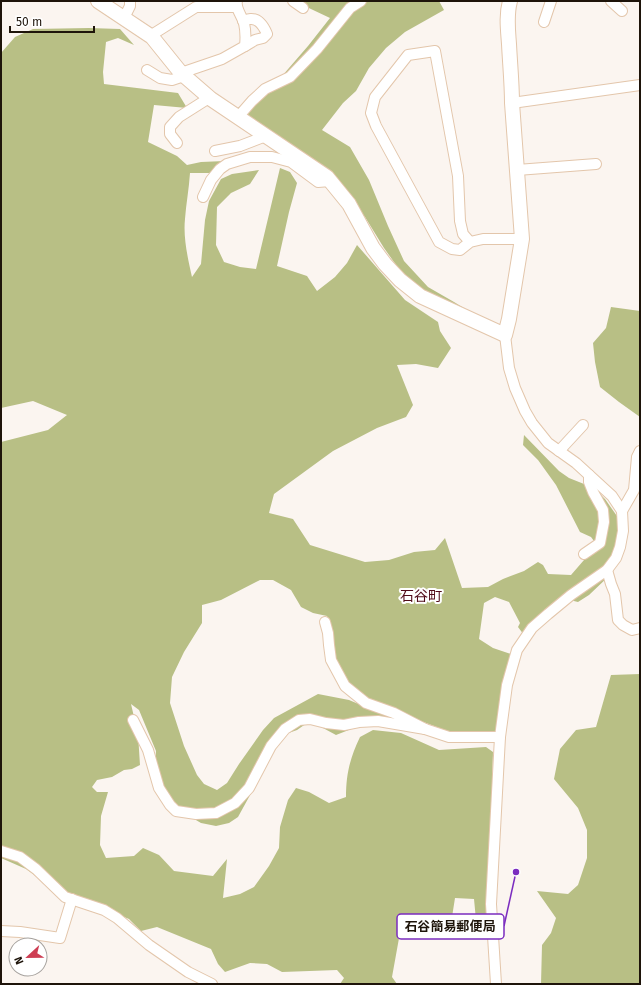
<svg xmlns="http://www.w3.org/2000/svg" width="641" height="985" font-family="'Fira Sans','Noto Sans JP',sans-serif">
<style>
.forest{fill:#b8bf85}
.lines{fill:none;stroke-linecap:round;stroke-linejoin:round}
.street-casing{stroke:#e3c6ab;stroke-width:12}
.secondary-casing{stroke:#e3c6ab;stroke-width:16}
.street{stroke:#fff;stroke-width:10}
.secondary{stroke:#fff;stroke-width:14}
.labels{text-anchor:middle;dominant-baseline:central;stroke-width:4;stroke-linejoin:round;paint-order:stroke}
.quarter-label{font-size:14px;fill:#500a18;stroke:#fff}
.leader{fill:none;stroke:#7b2cbf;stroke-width:1.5}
.callout-dot{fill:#7b2cbf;stroke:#fff;stroke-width:1.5}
.callout{fill:#fff;stroke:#7b2cbf;stroke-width:1.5}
.callout-label{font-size:13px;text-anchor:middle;font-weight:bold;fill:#1e140a}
</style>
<rect width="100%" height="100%" fill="#fbf5f0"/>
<!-- forest -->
<g class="forest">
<polygon points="294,1 439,1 444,10 405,32 386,48 369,68 356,91 343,103 322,130 350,147 369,180 388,226 404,261 428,287 454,302 485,321 420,292 399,269 384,248 365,217 329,176 233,111 276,83 308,46 330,18"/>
<path d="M89,28l31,1 14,16 -16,-7 -12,4 -3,30 1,12 74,9 9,15 -33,-3 -6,37 29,14 10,9 14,-3 48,-2 -34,13h-25c-1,16 -4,31 -5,46 -2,19 3,40 7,58l9,-13 4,-44 4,-19 12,-22 11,-5 27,-4 -9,14 -19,9 -14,14 -1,38 8,17 16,5 16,2 24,-101 10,4 7,11 -8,29 -12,54 30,10 10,15 18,-14 12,-14 10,-18 48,55 33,22 2,9 11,17 -13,20 -22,-4 -19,1 16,40 -7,12 -29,11 -44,23 -59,43 -5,19 24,6 17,26 55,17 24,-2 25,-8 21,-2 10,-12 17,50 26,-1 15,-8 21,-8 14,-9 5,3 5,9 23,1 26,-30 -6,-8 -11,-5 -24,-47 -18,-25 -15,-15 1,-10 35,36 10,7 25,10 11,11 14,20 4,19 -14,38 -20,19 -11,7 -12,-3 -42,36 -6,-8 2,-4 -11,-21 -14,-5 -11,6 -5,36 14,9 21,7 -19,79h-25l-23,-3 -81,-31 -15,-12 -18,-31 -6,-41 -14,-3 -12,-6 -10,-17 -18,-10h-13l-39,20 -19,5v18l-18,29 -12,25 -2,26 14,43 13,29 7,9 13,6 10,-7 12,-19 24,-34 11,-12 44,-24 31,6 57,24 -47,2 -23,9 -26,-14 -13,9 -14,5 -45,82 -9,6 -13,3 -15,-3 -17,-10 -20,-13 -9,-32 1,-17 -17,-41 -8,-6 7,30 2,31 -8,4 -8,1 -12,7 -15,3 -5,7 5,5h11l-7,24 -1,29 6,13 28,-2 9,-8 16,7 15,16 39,5 14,-17 -4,39 17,-4 14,-7 15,-21 10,-18 1,-21 8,-27 8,-12 13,4 20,11 17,-6c0,-23 4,-39 14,-60l13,-7 28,3 38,17 47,-3 7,5 -5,169 -12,-1 -2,-21 -19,-1 -3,19 -18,2 -31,-3 -11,61 5,7h-57l4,-6 -7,-8 -55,2 -15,-8 -17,-1 -25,9 -7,-8 -7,-15 -54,-22 -16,4 -12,-12 -81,-34 -22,-16 -25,-11v-416l47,-12 19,-15 -34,-14 -32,7v-355l14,-16 18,-8z"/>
<polygon points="611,307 640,311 640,417 619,402 600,387 595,362 593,343 606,328"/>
<polygon points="640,674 640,984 541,984 542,945 551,933 556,918 537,891 568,894 578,885 587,858 587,830 578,808 554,779 560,749 576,730 596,727 611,675"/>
</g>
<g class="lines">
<defs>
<g id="street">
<polyline points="293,1 303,8"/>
<polyline points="611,1 622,11"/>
<polyline points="124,18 130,6 130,1"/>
<path d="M243,21c3,-1 5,-2 7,-2 9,-1 14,8 17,15l-4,4 -8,2 -10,6"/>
<polyline points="544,22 551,1"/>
<polyline points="150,36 196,7 237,7"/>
<polyline points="147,70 160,78 172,80 184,76"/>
<path d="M181,73l41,-14 23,-13c1,-9 1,-14 -1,-23 -2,-7 -9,-15 -7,-22"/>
<polyline points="512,103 640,85"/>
<polyline points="238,117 252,101 265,89 290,77 317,49 350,8 361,1"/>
<polyline points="177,143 170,134 170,127 179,117 209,98"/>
<polyline points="215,151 240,146 266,136"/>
<polyline points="517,170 596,164"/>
<polyline points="203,197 211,180 220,169 227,164 250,157 272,157 291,162 318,182 330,181"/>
<polyline points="470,242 463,234 460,221 458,176 435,51 408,55 375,97 371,113 376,126 439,242 452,249 460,250 470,242 483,239 522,239"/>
<polyline points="559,451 583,425"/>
<polyline points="622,511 634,490 637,457 640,451"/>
<polyline points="584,554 600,543 604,522 603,510 593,492 589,482 589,475"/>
<polyline points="607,570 611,584 615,594 618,620 623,625 632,630 640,628"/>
<polyline points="325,622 328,633 329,645 331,660 345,686 366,703 394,713 425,729 449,737 500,737"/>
<polyline points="133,720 148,750 159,788 170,805 176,811 196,814 216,813 235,803 249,788 271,746 285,729 299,720 310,719 326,723 344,725 359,722 378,721 425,729"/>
<polyline points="1,851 20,857 36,869 65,897 104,910 117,918 149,945 188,972 212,984"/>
<polyline points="1,931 20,932 60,938 72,899"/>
<polyline points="496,984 491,904 500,737 507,685 517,650 532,628 548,614 571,595 607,570 616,558 620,547 623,531 622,511 612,496 576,463 548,443 532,423 525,411 515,388 509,368 505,335"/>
</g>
<path id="secondary" d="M98,1l54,36 29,36 30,26 116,78 22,27 24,44 12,16 15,16 20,16 85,39 4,-16 13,-80 -10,-136c0,-19 -2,-39 -3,-59 -1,-14 -3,-29 1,-43"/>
</defs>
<!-- street casing -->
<use href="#street" class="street-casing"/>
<!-- secondary casing -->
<use href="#secondary" class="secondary-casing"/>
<!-- street -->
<use href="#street" class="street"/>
<!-- secondary -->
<use href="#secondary" class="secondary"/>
</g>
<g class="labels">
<!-- quarter labels -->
<g class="quarter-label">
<text x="421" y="596">石谷町</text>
</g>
</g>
<!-- callouts -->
<path class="leader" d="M516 872L504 926"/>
<circle class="callout-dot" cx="516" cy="872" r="4"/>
<rect class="callout" x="397" y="914" width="107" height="25" rx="4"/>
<g class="callout-label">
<text x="450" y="931">石谷簡易郵便局</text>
</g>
<!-- border -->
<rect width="641" height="985" fill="none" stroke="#1e140a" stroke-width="4"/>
<!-- north arrow -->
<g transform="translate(28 957) rotate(248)"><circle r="19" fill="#ffffff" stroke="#a5a19d"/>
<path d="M0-3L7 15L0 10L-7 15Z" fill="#ce3e53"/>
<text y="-6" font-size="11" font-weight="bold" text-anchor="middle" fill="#1e140a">N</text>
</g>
<!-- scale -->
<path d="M10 26v6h84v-6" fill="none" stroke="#1e140a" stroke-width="2"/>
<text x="16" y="26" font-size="12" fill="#1e140a" stroke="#ffffff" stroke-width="3" paint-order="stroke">50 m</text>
</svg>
